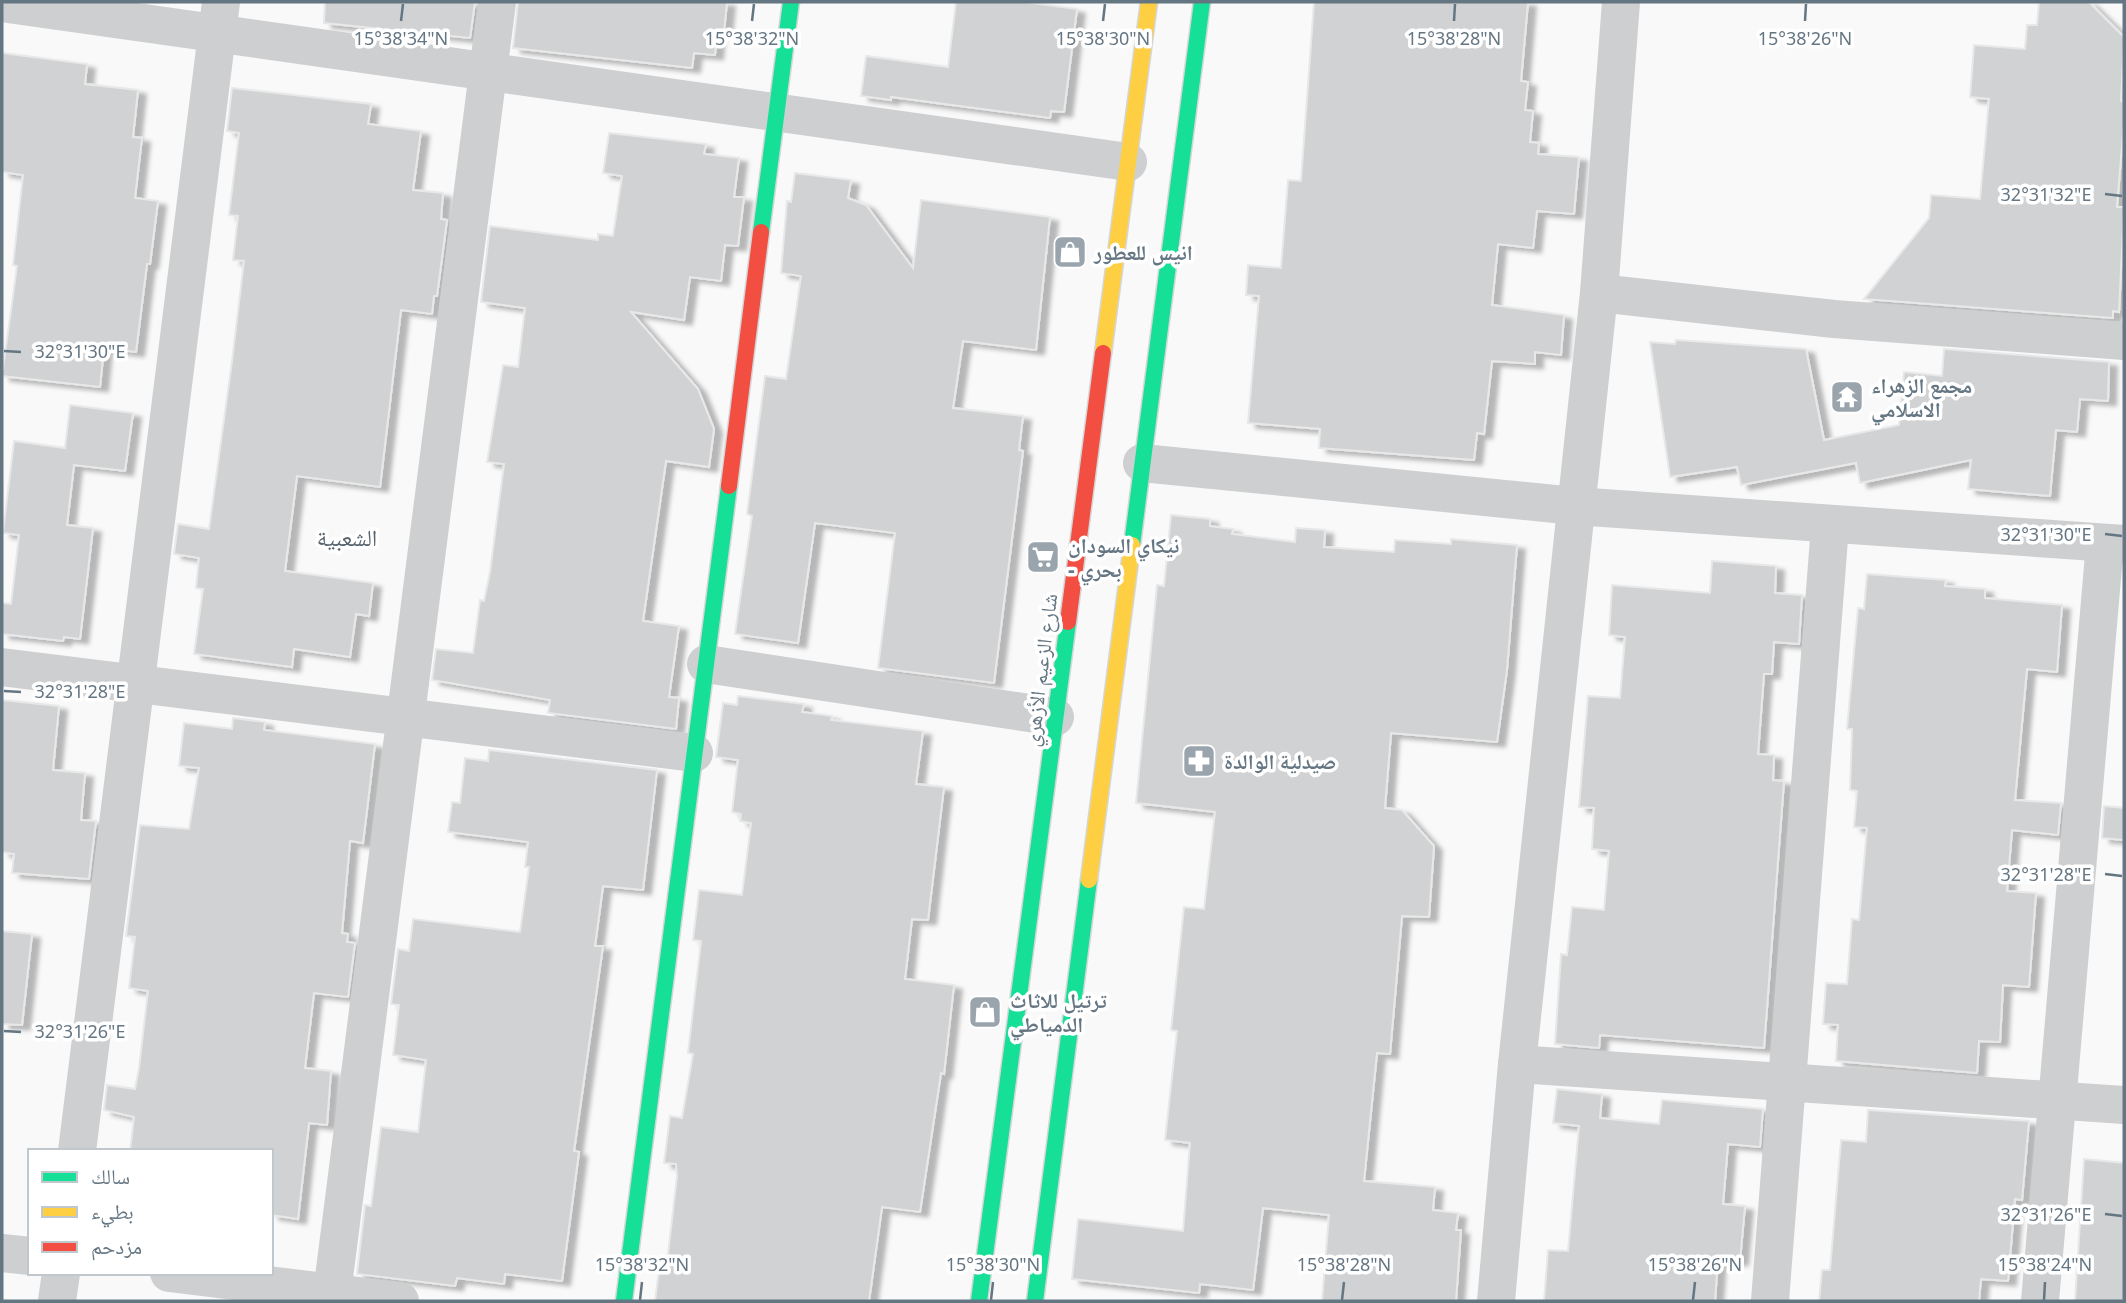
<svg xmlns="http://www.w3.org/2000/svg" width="2126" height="1303" font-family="'Noto Sans','Noto Naskh Arabic',sans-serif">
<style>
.building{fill:#d0d2d3;stroke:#e8e8e8;stroke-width:2;filter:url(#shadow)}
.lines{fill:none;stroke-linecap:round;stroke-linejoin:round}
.fast-casing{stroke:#d5d6d7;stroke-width:19}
.slow-casing{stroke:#d5d6d7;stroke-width:19}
.jam-casing{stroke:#d5d6d7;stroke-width:19}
.street{stroke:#cecfd0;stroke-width:38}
.fast{stroke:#16e098;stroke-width:16}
.slow{stroke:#ffcf43;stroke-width:16}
.jam{stroke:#f24e42;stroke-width:16}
.ticks{fill:none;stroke:#657683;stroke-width:2.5}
.labels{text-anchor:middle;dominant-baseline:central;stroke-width:7;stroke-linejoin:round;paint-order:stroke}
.poi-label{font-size:21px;font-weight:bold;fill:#657683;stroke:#fff;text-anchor:start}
.street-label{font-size:21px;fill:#657683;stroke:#fff}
.neighbourhood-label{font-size:23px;fill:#57646e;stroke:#fff}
.ticks-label{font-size:18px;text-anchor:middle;fill:#657683;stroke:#fff;stroke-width:7;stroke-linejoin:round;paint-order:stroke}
</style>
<defs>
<filter id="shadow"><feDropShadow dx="8" dy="4.5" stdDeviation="2" flood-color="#0004"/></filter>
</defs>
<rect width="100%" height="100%" fill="#f9f9f9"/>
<!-- building -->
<g class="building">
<polygon points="325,2 475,2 470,38 324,23"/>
<polygon points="518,2 727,2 724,32 717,32 715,55 694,53 692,68 513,48"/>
<polygon points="956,2 1025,2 1077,9 1064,112 1051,111 1050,118 891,97 891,100 861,96 866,56 948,67"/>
<polygon points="1314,2 1528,2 1521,81 1528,82 1525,110 1533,111 1530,142 1539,143 1538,154 1579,157 1574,214 1537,211 1533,248 1498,244 1492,305 1564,315 1561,355 1535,352 1535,364 1492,361 1484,434 1477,433 1474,460 1319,448 1320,429 1248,423 1259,296 1246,295 1248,265 1281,268 1288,180 1301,181"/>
<polygon points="2039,2 2089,2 2124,37 2121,101 2124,102 2124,121 2117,207 2124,207 2119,312 2113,311 2113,318 1864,299 1929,218 1931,195 1980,199 1989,99 1970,97 1974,45 2025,49 2027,25 2037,25"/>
<polygon points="2,53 87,64 85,84 138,90 133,137 142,138 135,198 158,201 150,264 147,264 136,352 104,348 100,387 2,376 17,266 13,265 23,175 2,172"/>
<polygon points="232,88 371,104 368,124 421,131 413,190 443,193 441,219 447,220 437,296 434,296 432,314 401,310 380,487 297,476 285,571 373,583 369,616 356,614 350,657 294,649 292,667 194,654 203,589 196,588 199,558 174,554 178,524 209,529 232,361 244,261 233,260 238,216 229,215 239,133 227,131"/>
<polygon points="609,133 706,144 704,154 739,158 734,197 744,197 738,246 725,245 721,281 690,277 684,320 631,312 698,389 714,429 709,467 666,461 643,621 679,626 669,697 679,698 676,729 548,713 550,700 432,680 436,649 473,653 480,600 484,601 490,572 504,464 487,462 503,365 518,367 525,308 481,302 490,226 598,240 598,234 613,236 622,176 603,173"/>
<polygon points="795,173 851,180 848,198 866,205 913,268 921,200 1050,217 1036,350 963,341 953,408 1023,416 1019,450 1023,451 994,683 878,668 895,533 815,523 798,643 735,634 752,516 747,514 765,376 786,379 801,276 781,273 787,201 791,202"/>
<polygon points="1676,340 1806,349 1824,440 1899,425 1904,372 1942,376 1944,349 2109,362 2108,401 2080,399 2077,432 2056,430 2050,496 1968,489 1971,460 1860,483 1856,463 1741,485 1737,467 1670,477 1650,342 1675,344"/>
<polygon points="70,405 133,413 125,471 74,465 67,525 93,528 80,639 64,637 63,641 2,634 2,603 11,604 19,535 3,533 14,441 65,448"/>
<polygon points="1171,515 1210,519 1210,526 1233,529 1232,534 1295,542 1296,528 1325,530 1324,547 1394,552 1395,540 1451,544 1451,539 1517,545 1507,670 1497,742 1391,733 1385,808 1402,810 1434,846 1429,917 1402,916 1390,1054 1377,1053 1364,1181 1435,1187 1433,1210 1458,1213 1456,1230 1461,1230 1456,1301 1322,1301 1329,1215 1263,1208 1253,1290 1200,1284 1199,1293 1072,1279 1078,1219 1183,1231 1190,1143 1165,1140 1177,1031 1171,1030 1184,907 1204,909 1215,812 1136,803 1157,585 1164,586"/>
<polygon points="1712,561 1776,566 1775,593 1802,595 1799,644 1774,642 1772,674 1764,674 1758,754 1774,755 1773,780 1784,781 1764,1048 1600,1035 1599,1048 1555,1044 1561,954 1567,955 1572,907 1604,910 1609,851 1592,849 1594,808 1579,807 1588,696 1620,698 1625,637 1609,635 1612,585 1710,593"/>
<polygon points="1867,574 1946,580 1945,586 1985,589 1985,598 2062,605 2057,672 2027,669 2015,800 2061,803 2058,835 2012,830 2007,891 2036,893 2029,987 2003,985 2000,1042 1979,1041 1977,1073 1836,1061 1838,1025 1823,1024 1826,983 1847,984 1852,919 1859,920 1867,828 1854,827 1857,791 1850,790 1852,729 1847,729 1858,608 1864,609"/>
<polygon points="738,696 804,704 802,712 832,716 831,720 923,731 916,784 944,787 928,920 912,919 905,979 954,985 944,1074 941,1073 920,1212 882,1207 869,1301 655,1301 659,1270 666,1271 677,1176 676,1164 664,1163 670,1116 682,1118 693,1054 688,1053 701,941 693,940 699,890 742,895 751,823 740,821 741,814 732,812 738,760 716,757 723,703 737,705"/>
<polygon points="2,700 59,706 53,770 85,773 81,820 96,821 89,879 12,873 14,854 2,852"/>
<polygon points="233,718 265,722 264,730 375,744 363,843 350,841 342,933 348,934 347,942 355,943 348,997 314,993 305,1068 331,1071 327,1125 309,1123 298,1219 271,1215 271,1151 130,1151 134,1117 104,1110 107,1085 135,1089 139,1068 148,991 129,988 135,937 126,936 140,825 189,829 199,768 179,766 184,723 232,729"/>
<polygon points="489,750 657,770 643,890 603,886 595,946 603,946 574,1151 579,1152 562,1281 505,1274 504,1284 457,1278 455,1286 357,1274 365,1205 371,1206 381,1127 418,1132 426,1060 393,1055 399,1005 391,1004 398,949 409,951 413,919 520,932 529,867 525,867 528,842 448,832 452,802 460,803 465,758 488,761"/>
<polygon points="2104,806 2124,808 2124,840 2102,838"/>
<polygon points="2,931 32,934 22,1025 2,1024"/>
<polygon points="1557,1089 1602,1094 1600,1118 1659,1124 1662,1100 1763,1109 1760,1147 1728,1144 1723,1204 1745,1206 1740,1261 1718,1259 1715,1301 1544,1301 1548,1250 1568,1251 1579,1126 1553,1123"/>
<polygon points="1868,1110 2029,1121 2022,1200 2015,1199 2008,1281 1981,1279 1979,1301 1819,1301 1822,1270 1830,1270 1841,1140 1866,1142"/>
<polygon points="2084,1159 2124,1163 2124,1301 2075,1301"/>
</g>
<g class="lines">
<defs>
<g id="fast">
<polyline points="761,232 791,2"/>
<polyline points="1132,545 1202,2"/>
<polyline points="624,1301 729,486"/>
<polyline points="979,1301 1068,622"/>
<polyline points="1035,1301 1089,880"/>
</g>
<g id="slow">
<polyline points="1103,353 1149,2"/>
<polyline points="1089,880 1132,545"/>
</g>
<g id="jam">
<polyline points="729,486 761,232"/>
<polyline points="1068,622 1103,353"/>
</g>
</defs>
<!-- fast casing -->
<use href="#fast" class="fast-casing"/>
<!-- slow casing -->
<use href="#slow" class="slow-casing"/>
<!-- jam casing -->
<use href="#jam" class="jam-casing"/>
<!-- street -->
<g class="street">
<polyline points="2,3 1128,162"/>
<polyline points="1599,293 1834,319 2124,341"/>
<polyline points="1142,463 1575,506 2124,544"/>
<polyline points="706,664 1055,717"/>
<polyline points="2,667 694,753"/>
<polyline points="1517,1064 2124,1105"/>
<polyline points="77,1151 221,2"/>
<polyline points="2,1253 30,1256"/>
<polyline points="169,1273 400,1301"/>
<polyline points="332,1293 497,2"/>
<polyline points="57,1301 61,1273"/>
<polyline points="1496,1301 1517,1064 1599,293 1621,2"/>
<polyline points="1770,1301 1830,526"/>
<polyline points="2040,1301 2105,543"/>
</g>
<!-- fast -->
<use href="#fast" class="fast"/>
<!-- slow -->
<use href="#slow" class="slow"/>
<!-- jam -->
<use href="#jam" class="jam"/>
</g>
<!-- ticks -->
<path class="ticks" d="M401,21l2,-17M752,21l2,-17M1103,21l2,-17M1454,21l1,-17M1805,21l1,-17M2105,194l17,2M4,351l17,1M2105,534l17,2M4,691l17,1M2105,874l17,2M4,1031l17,1M2105,1214l17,2M640,1300l2,-18M991,1300l2,-18M1342,1300l2,-18M1693,1300l2,-18M2044,1300l1,-18"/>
<!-- icons -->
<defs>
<symbol id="shop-square" viewBox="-11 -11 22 22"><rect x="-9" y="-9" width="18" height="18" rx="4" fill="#99a4ac" stroke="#fff"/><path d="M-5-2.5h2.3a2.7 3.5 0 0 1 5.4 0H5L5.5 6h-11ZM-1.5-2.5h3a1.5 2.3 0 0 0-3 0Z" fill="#fff"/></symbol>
<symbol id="temple-square" viewBox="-11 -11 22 22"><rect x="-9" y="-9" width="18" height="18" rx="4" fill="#99a4ac" stroke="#fff"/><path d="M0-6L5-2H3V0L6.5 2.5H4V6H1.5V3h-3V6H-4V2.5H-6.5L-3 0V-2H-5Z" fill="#fff"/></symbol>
<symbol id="supermarket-square" viewBox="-11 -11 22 22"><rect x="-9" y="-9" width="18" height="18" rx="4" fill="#99a4ac" stroke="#fff"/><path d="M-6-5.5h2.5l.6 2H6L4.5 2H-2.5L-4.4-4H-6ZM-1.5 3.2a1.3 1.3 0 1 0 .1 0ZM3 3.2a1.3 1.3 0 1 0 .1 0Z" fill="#fff"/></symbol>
<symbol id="pharmacy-square" viewBox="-11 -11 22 22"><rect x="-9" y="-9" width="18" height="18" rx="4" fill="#99a4ac" stroke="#fff"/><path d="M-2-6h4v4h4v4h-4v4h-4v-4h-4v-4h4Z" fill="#fff"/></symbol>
</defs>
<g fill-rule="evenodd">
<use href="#shop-square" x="1051" y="233" width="38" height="38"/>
<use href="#temple-square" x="1828" y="378" width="38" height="38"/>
<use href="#supermarket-square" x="1024" y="538" width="38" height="38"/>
<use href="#pharmacy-square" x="1180" y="742" width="38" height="38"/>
<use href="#shop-square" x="966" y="993" width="38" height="38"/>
</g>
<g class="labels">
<!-- poi labels -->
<g class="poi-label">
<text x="1094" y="252">انيس للعطور</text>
<text x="1871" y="385">مجمع الزهراء<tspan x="1871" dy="24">الاسلامي</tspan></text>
<text x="1068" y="545">نيكاي السودان<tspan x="1068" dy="24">- بحري</tspan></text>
<text x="1224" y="761">صيدلية الوالدة</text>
<text x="1010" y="1000">ترتيل للاثاث<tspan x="1010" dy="24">الدمياطي</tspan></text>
</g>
<!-- street labels -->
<g class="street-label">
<text transform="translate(1040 670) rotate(-83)">شارع الزعيم الأزهري</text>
</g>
<!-- neighbourhood labels -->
<g class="neighbourhood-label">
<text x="347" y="537">الشعبية</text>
</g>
</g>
<g class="ticks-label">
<text x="401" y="45">15°38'34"N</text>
<text x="752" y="45">15°38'32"N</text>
<text x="1103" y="45">15°38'30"N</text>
<text x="1454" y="45">15°38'28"N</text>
<text x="1805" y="45">15°38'26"N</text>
<text x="2046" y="201">32°31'32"E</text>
<text x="80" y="358">32°31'30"E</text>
<text x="2046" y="541">32°31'30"E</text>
<text x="80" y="698">32°31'28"E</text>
<text x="2046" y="881">32°31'28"E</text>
<text x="80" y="1038">32°31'26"E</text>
<text x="2046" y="1221">32°31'26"E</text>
<text x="642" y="1271">15°38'32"N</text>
<text x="993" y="1271">15°38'30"N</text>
<text x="1344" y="1271">15°38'28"N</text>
<text x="1695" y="1271">15°38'26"N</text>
<text x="2045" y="1271">15°38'24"N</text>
</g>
<!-- border -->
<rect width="2126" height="1303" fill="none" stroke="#657683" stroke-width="7"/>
<!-- legend -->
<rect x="28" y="1149" width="245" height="126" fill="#ffffff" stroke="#c1c8cd" stroke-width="2"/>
<rect x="42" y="1172" width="35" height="10" fill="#16e098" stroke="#c1c8cd" stroke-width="2"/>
<text x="91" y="1184" font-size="21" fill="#657683">سالك</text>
<rect x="42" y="1207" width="35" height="10" fill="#ffcf43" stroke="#c1c8cd" stroke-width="2"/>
<text x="91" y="1219" font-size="21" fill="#657683">بطيء</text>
<rect x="42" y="1242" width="35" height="10" fill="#f24e42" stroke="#c1c8cd" stroke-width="2"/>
<text x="91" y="1254" font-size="21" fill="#657683">مزدحم</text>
</svg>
